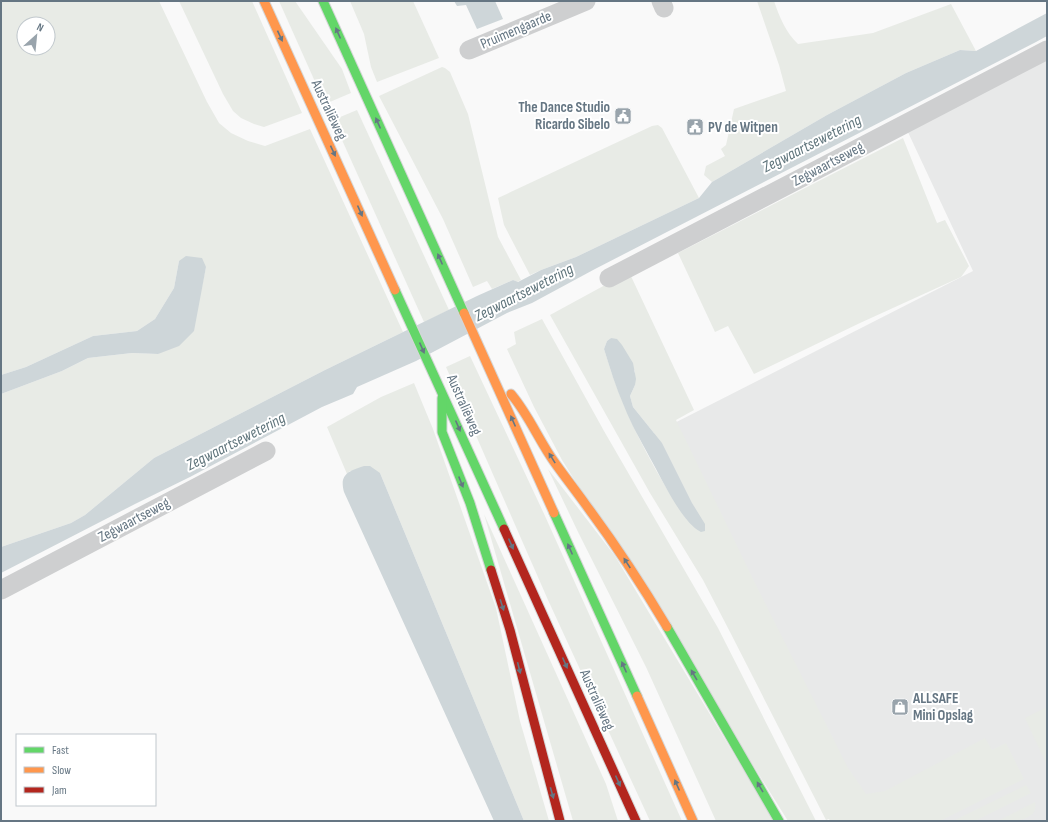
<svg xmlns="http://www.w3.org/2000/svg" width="1048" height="822" font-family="'Sofia Sans Condensed',sans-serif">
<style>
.built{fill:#e8e9e9}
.green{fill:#e8ebe6;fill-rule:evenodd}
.water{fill:#ced6d9}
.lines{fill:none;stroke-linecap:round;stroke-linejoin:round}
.fast-casing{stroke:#d5d6d7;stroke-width:11}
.slow-casing{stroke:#d5d6d7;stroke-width:11}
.jam-casing{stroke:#d5d6d7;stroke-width:11}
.street{stroke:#cecfd0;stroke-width:19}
.fast{stroke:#63d668;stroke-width:9}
.slow{stroke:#ff974d;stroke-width:9}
.jam{stroke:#b3261e;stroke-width:9}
.oneway{fill:#657683}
.labels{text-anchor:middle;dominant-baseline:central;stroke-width:4;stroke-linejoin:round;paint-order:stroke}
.street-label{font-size:15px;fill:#657683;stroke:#fff}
.poi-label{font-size:15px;font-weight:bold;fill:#657683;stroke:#fff;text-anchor:start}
.water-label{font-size:16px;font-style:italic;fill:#60757c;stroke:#fff}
</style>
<rect width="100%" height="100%" fill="#f9f9f9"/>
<!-- built -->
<polygon class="built" points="1047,50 1047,821 838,821 643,439 973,271 906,128"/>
<!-- green -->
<g class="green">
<path d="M1,1h158l48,101 12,21 12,10 17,8 17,5 45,-17 93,203 -78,38 -171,88 -69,57 -14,8 -70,24v-153l61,-23 26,-13 44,-5 26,1 44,-68 4,-19 -27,-6 -5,27 -19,31 -18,12 -44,5 -67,31 -25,8zM24,24h24v24h-24z"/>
<polygon points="179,1 252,1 302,113 264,127 254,124 241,118 233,111 223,94"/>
<polygon points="279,1 295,1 342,69 351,93 325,104"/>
<polygon points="350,1 413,1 439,58 377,82 371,67 364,34"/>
<path d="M757,1h17c5,15 12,32 24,43l75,-11 78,-29 25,47 -16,-1 -54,23 -79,42 -115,67 -8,-7 2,-9 19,-10 -4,-7 5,-4 8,-36 52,-18 -7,-26z"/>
<polygon points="442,67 445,68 450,72 468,114 498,237 521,280 517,282 513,280 492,289 487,281 473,287 443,219 379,96"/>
<polygon points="357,110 449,310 424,322 333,120"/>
<polygon points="658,125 662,128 699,198 576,257 541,270 530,275 504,225 498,198 652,126"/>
<polygon points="903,138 937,223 945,220 969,266 961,277 860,323 754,374 728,326 715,332 678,253"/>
<path d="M629,272l65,138 -18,10 78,161 94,187 18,26 19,-3 100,-53 7,12 14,-7 18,36 -84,42h-110l-1,-2 -3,1 -96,-188 -27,-52 -53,-87 -100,-178zM611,338l24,33v14l-5,11 3,11 29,36 30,60 7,11 -12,6c-36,-53 -65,-110 -83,-171l3,-8z"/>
<polygon points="542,319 604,431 718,628 816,821 788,821 562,460 534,407 507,349 516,344 514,332"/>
<polygon points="470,356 545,516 682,821 650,821 548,600 446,367"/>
<polygon points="414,383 433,429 496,608 520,721 549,821 524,821 380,473 350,471 347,474 327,427 381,397"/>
<polygon points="548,469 615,556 774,821 716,821 646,667 579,534"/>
<polygon points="484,514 606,784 618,821 573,821"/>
<polygon points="1047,707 1047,765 1025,718"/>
<polygon points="1026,785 1031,793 975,821 953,821"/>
<path d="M1035,802c4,20 -24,19 -37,19z"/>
</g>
<!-- water -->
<g class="water">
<polygon points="454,1 495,1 503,19 477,29 466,5 457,6"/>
<polygon points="1047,13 1047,36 1036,42 595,269 532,303 507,313 416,361 357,387 353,394 322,407 190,477 135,504 1,573 1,547 71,523 85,515 154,458 325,370 477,296 513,280 518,282 541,270 576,257 699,198 712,182 827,115 906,73 960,50 976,51"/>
<polygon points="186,256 202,258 206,267 194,331 179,346 158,354 132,353 88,358 62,371 1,394 1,375 26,367 93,336 137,331 155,319 174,288 179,261"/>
<path d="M611,338l6,1 5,6 11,18 3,16 -1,6 -5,11 3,11 29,36 30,60 13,21v7l-4,1c-20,-10 -40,-55 -51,-74 -9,-17 -19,-34 -26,-52 -8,-18 -14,-38 -20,-57l3,-8z"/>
<path d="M364,466h6l10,7 144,348h-30l-150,-329c-5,-18 5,-21 20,-26z"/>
</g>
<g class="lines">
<defs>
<g id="fast">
<polyline points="323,1 464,313"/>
<polyline points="395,290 504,529"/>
<polyline points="442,398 442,432 470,503 491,570"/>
<polyline points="554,513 637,696"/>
<polyline points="667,627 779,821"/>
</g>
<g id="slow">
<polyline points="264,1 395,290"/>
<polyline points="464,313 554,513"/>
<path d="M511,394c18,21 28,47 44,69 10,14 21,28 31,42 29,39 56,80 81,122"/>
<polyline points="637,696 693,821"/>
</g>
<g id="jam">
<polyline points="504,529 636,821"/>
<polyline points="491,570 510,630 560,821"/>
</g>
</defs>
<!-- fast casing -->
<use href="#fast" class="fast-casing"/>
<!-- slow casing -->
<use href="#slow" class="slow-casing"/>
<!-- jam casing -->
<use href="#jam" class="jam-casing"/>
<!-- street -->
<g class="street">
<polyline points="661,1 664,8"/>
<polyline points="469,50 586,1"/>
<polyline points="609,278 1047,50"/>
<polyline points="1,590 266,451"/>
</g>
<!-- fast -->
<use href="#fast" class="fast"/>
<!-- slow -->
<use href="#slow" class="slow"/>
<!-- jam -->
<use href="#jam" class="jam"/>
</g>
<!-- one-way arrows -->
<defs><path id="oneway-solid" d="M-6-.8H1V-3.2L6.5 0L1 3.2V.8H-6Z"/></defs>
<g class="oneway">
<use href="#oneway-solid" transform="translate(338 33) rotate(-114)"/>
<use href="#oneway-solid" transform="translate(280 36) rotate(65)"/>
<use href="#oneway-solid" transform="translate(378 123) rotate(-114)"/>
<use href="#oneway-solid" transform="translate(333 151) rotate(65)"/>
<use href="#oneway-solid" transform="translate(360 211) rotate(66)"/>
<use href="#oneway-solid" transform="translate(440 259) rotate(-114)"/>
<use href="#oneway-solid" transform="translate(422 348) rotate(66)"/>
<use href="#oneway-solid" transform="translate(513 421) rotate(-114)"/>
<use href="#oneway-solid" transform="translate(458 426) rotate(66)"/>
<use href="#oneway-solid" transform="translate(552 458) rotate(-122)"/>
<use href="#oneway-solid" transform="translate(461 482) rotate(68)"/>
<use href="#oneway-solid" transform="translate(511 544) rotate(66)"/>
<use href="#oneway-solid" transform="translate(570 549) rotate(-114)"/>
<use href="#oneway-solid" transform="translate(627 563) rotate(-123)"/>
<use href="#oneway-solid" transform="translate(502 605) rotate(72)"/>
<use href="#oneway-solid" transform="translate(565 663) rotate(66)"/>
<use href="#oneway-solid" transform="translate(624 667) rotate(-114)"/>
<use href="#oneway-solid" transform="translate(519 668) rotate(76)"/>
<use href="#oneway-solid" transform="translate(694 675) rotate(-120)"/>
<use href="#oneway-solid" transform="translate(618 781) rotate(66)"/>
<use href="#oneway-solid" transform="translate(677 785) rotate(-114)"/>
<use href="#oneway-solid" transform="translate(760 787) rotate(-120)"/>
<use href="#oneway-solid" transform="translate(552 793) rotate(74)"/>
</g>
<!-- icons -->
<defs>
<symbol id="civic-square" viewBox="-11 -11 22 22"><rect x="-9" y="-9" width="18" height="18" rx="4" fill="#99a4ac" stroke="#fff"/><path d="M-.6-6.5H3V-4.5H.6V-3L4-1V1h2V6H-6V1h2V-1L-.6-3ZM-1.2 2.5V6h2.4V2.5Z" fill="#fff"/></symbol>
<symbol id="shop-square" viewBox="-11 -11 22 22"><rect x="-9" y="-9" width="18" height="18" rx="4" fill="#99a4ac" stroke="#fff"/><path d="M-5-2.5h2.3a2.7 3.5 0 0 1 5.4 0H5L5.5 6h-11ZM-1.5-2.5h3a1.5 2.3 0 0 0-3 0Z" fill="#fff"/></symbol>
</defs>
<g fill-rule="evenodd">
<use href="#civic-square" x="613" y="106" width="20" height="20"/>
<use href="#civic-square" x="685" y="117" width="20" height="20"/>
<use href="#shop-square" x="890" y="697" width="20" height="20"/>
</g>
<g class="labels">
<!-- street labels -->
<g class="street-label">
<text transform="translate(516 30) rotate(-23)">Pruimengaarde</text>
<text transform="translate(329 110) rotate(65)">Australiëweg</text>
<text transform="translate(828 164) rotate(-28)">Zegwaartseweg</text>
<text transform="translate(464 405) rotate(66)">Australiëweg</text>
<text transform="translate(134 520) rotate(-28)">Zegwaartseweg</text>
<text transform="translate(597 700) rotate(66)">Australiëweg</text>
</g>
<!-- poi labels -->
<g class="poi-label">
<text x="610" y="107" text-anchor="end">The Dance Studio<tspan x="610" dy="17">Ricardo Sibelo</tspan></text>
<text x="708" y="127">PV de Witpen</text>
<text x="913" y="698">ALLSAFE<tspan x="913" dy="17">Mini Opslag</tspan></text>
</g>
<!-- water labels -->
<g class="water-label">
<text transform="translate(812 144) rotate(-27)">Zegwaartsewetering</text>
<text transform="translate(524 293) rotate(-27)">Zegwaartsewetering</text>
<text transform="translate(236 442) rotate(-27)">Zegwaartsewetering</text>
</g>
</g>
<!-- border -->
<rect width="1048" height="822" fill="none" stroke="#657683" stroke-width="4"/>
<!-- legend -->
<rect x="16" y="734" width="140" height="72" fill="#ffffff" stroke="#c1c8cd"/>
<rect x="24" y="747" width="20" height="6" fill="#63d668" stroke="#c1c8cd"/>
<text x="52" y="754" font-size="12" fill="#657683">Fast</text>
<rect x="24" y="767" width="20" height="6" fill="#ff974d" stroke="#c1c8cd"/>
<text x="52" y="774" font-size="12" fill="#657683">Slow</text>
<rect x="24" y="787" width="20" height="6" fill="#b3261e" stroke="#c1c8cd"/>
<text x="52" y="794" font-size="12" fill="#657683">Jam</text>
<!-- north arrow -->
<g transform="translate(36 36) rotate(27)"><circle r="19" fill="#ffffff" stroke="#c1c8cd"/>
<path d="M0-3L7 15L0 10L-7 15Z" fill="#99a4ac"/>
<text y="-6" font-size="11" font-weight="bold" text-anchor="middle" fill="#657683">N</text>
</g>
</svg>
